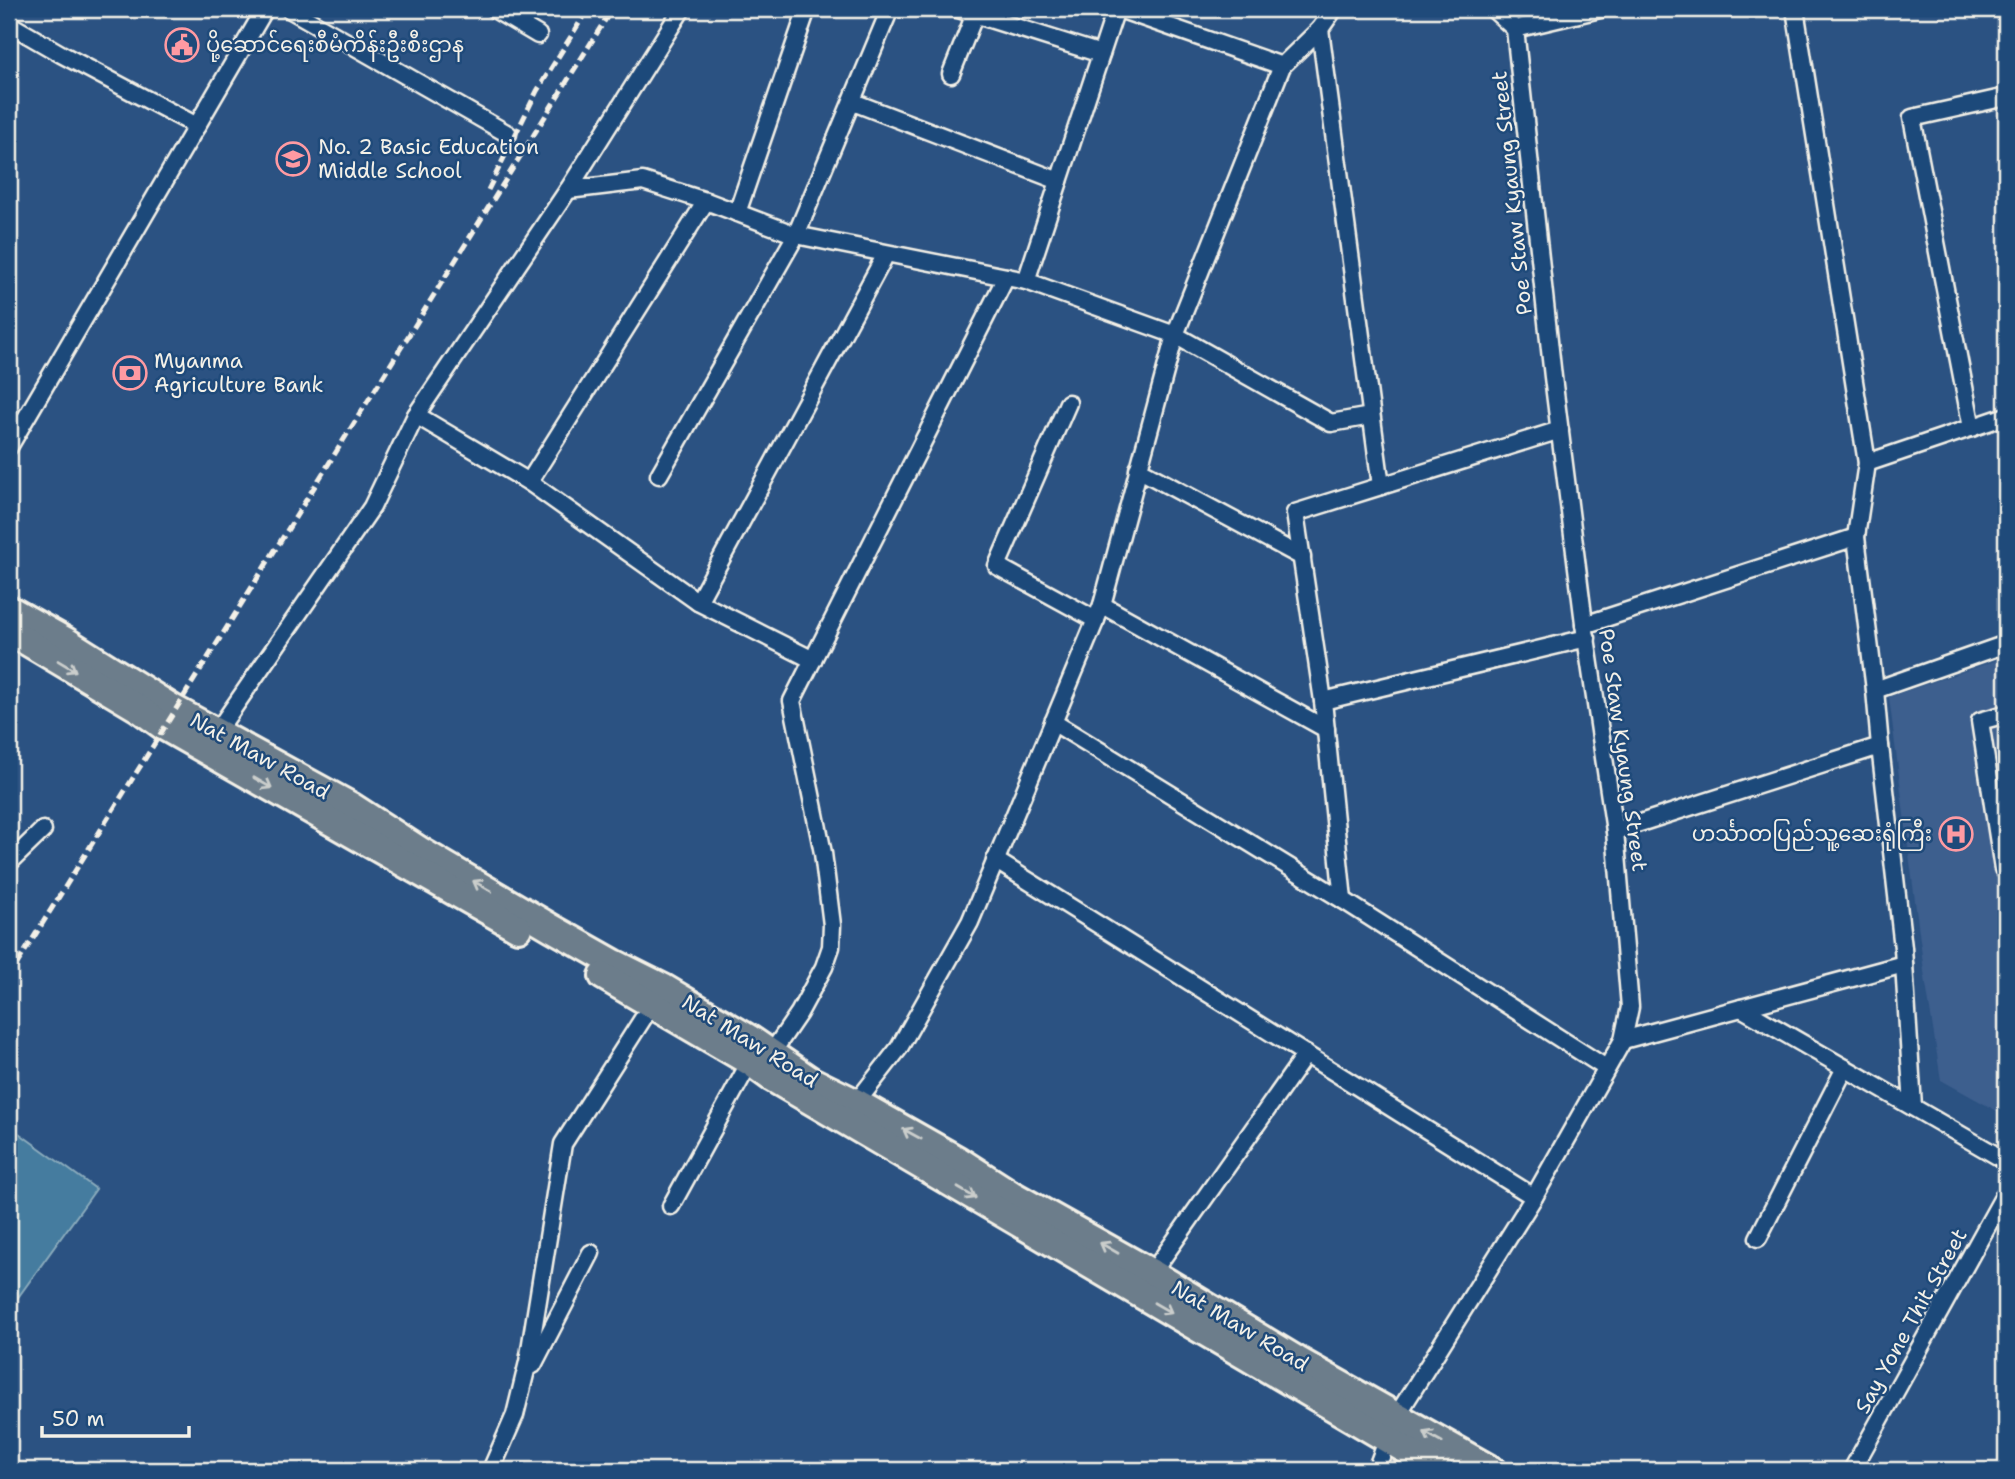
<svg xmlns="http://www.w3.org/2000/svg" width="2015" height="1479" font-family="'Shantell Sans','Noto Sans Myanmar',sans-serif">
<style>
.built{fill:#3e5f8e}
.water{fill:#447c9f;stroke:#8aabbc;stroke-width:2}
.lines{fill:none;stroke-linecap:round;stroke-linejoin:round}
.minor-casing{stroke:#f4f1e8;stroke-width:21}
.primary-casing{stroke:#f4f1e8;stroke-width:32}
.minor{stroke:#1f4a7a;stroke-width:16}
.primary{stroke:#6c7d8b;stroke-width:26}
.rail{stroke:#f4f1e8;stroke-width:5;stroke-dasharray:10 5;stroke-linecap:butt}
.oneway{stroke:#cbcecc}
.labels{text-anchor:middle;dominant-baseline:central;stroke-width:5;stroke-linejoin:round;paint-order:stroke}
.poi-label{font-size:21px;fill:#f4f1e8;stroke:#1f4a7a;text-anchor:start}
.street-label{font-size:21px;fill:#f4f1e8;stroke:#1f4a7a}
</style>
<rect width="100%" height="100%" fill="#2b5282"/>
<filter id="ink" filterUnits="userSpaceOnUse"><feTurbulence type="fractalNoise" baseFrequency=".0143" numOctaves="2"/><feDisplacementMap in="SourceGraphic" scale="14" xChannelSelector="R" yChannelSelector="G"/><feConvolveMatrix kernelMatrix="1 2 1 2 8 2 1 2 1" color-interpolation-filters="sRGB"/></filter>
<g filter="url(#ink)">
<!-- built -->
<polygon class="built" points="2006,657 2006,1116 1941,1080 1924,971 1889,697"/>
<!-- water -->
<polygon class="water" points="9,1126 96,1189 9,1310"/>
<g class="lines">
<defs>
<g id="minor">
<polyline points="289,9 508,134"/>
<polyline points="494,9 538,35"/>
<polyline points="958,9 1101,54"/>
<polyline points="1119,9 1282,66"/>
<polyline points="1493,9 1515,29 1600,9"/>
<polyline points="1795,9 1867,463 1856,537 1875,690 1880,746 1903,948 1913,1107"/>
<polyline points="9,24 61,54 197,126"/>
<polyline points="1320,29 1381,486"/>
<polyline points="951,74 975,14"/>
<polyline points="853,102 1059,181"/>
<polyline points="568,190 643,181 706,201 796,235 1026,281 1175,335 1331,423 1371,416"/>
<polyline points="737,213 807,9"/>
<polyline points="1026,281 1116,9"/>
<polyline points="1068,403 997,566 1096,620"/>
<polyline points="416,415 529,482 698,602 813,660"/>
<polyline points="1972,428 1912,118 2006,97"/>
<polyline points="9,447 265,9"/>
<polyline points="1867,463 2006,416"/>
<polyline points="1138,469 1302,557"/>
<polyline points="659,475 796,235 890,9"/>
<polyline points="529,482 706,201"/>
<polyline points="698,602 886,254"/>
<polyline points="1102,605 1326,729"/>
<polyline points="1584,625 1856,537"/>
<polyline points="1875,690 2006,644"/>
<polyline points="1323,701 1587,638"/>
<polyline points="1053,722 1343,900 1606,1068"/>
<polyline points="216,733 372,507 416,415 568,190 682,9"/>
<polyline points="1615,831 1880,746"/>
<polyline points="995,860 1534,1197"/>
<polyline points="9,863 43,830"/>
<polyline points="2003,869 1980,721 2006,714"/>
<polyline points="1343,900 1323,701 1295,513 1560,430"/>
<polyline points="1741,1008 2006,1161"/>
<polyline points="1623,1040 1904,964"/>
<polyline points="771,1054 799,1013 824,967 831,947 832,925 823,853 792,701 1006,277"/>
<polyline points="853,1111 856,1103 899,1048 970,922 1102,605 1175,335 1282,66 1320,29 1334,9"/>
<polyline points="671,1206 750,1062"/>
<polyline points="1758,1238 1845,1068"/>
<polyline points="1152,1273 1306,1054"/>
<polyline points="533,1365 591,1253"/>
<polyline points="491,1470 515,1415 528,1362 563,1144 656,998"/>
<polyline points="1376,1470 1396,1417 1534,1197 1623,1040 1630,1007 1615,831 1585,631 1553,377 1515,29"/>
<polyline points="1852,1470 2006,1192"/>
</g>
<g id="primary">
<polyline points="9,609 66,641 174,709 351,806 419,850 552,928 614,963 664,988 750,1039 810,1080 859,1104 958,1160 1011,1194 1152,1273 1297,1360 1492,1470"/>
<polyline points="9,631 138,708 163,726 518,928"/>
<polyline points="603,976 750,1062 772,1078 1440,1470"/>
</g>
</defs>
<!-- minor casing -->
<use href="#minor" class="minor-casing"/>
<!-- primary casing -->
<use href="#primary" class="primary-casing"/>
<!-- minor -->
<use href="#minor" class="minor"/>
<!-- primary -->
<use href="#primary" class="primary"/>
<!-- rail -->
<g class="rail">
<polyline points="488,190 537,91 588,9"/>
<polyline points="9,977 612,9"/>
</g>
</g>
<!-- one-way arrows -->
<defs><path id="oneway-shaft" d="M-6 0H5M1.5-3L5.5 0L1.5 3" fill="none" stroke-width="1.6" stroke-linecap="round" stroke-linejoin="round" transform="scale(1.75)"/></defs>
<g class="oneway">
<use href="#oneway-shaft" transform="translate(67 666) rotate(31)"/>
<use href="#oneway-shaft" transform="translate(263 783) rotate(30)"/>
<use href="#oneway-shaft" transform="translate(482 886) rotate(-150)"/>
<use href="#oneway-shaft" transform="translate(912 1134) rotate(-151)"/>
<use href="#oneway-shaft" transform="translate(967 1193) rotate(30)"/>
<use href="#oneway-shaft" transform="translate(1109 1248) rotate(-150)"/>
<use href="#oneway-shaft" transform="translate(1163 1308) rotate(30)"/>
<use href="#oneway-shaft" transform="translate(1433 1437) rotate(-151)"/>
</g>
</g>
<!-- icons -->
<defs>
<symbol id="civic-ring" viewBox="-11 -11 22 22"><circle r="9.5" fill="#1f4a7a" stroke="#ff9aa2" stroke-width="1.5"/><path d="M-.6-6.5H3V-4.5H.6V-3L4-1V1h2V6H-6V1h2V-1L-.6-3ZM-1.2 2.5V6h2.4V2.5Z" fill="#ff9aa2"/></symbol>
<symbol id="school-ring" viewBox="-11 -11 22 22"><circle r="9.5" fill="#1f4a7a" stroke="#ff9aa2" stroke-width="1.5"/><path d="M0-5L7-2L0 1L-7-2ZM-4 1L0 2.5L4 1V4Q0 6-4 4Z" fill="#ff9aa2"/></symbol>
<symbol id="bank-ring" viewBox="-11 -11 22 22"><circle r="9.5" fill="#1f4a7a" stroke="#ff9aa2" stroke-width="1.5"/><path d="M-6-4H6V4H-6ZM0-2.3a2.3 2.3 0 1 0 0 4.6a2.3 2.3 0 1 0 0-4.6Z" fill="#ff9aa2"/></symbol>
<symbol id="hospital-ring" viewBox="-11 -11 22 22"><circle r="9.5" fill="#1f4a7a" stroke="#ff9aa2" stroke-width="1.5"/><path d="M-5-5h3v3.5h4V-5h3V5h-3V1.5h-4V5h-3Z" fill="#ff9aa2"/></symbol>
</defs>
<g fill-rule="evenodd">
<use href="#civic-ring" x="163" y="26" width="38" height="38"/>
<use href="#school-ring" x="274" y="140" width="38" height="38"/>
<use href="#bank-ring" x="111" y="354" width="38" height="38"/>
<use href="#hospital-ring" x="1937" y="815" width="38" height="38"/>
</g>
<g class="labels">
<!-- poi labels -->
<g class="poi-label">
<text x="206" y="45">ပို့ဆောင်ရေးစီမံကိန်းဦးစီးဌာန</text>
<text x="318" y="147">No. 2 Basic Education<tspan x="318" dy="24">Middle School</tspan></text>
<text x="154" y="361">Myanma<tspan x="154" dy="24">Agriculture Bank</tspan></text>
<text x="1932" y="834" text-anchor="end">ဟင်္သာတပြည်သူ့ဆေးရုံကြီး</text>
</g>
<!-- street labels -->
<g class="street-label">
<text transform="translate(1512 193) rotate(-96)">Poe Staw Kyaung Street</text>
<text transform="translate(1623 750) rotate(82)">Poe Staw Kyaung Street</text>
<text transform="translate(260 756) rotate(29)">Nat Maw Road</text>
<text transform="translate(750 1041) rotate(32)">Nat Maw Road</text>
<text transform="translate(1911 1321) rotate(-61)">Say Yone Thit Street</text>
<text transform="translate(1240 1326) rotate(31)">Nat Maw Road</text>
</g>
</g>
<!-- margin -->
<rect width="2015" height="1479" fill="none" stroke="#1f4a7a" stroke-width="35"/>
<rect x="18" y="18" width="1980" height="1444" fill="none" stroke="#f4f1e8" stroke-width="2.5" filter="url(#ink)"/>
<!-- scale -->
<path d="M42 1426v10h147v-10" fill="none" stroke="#f4f1e8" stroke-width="3.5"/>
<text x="52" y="1426" font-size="21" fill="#f4f1e8" stroke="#1f4a7a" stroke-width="5" paint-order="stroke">50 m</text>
</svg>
